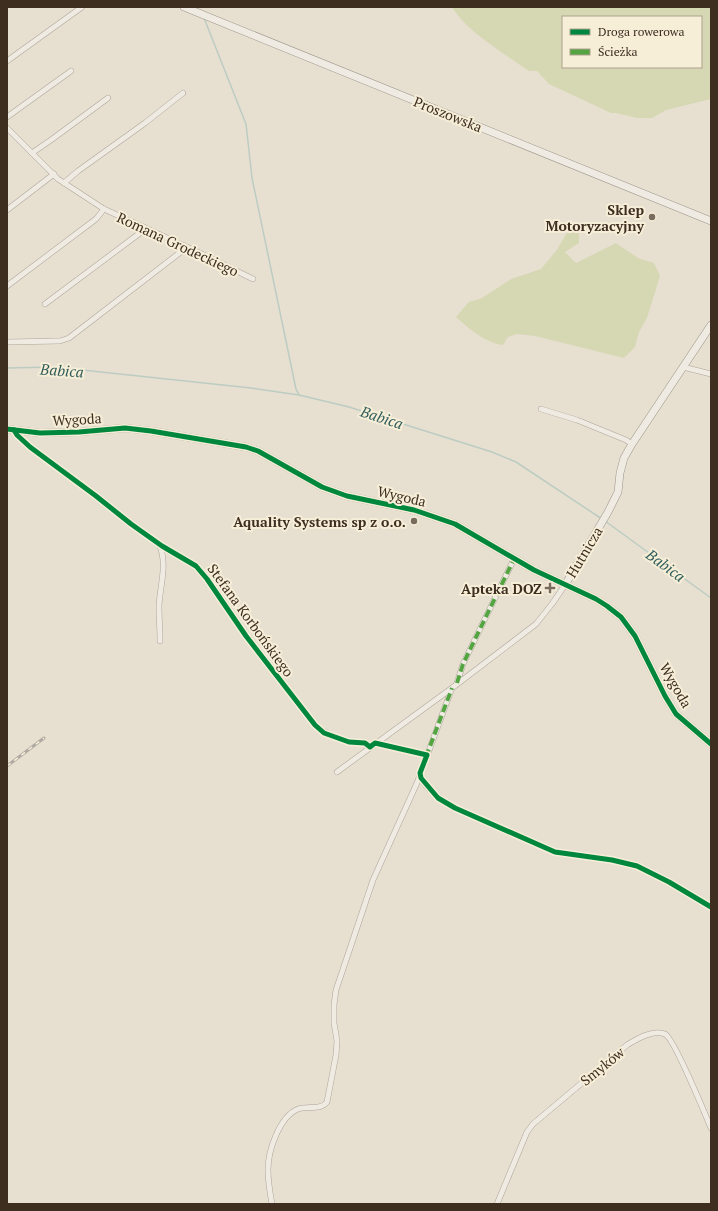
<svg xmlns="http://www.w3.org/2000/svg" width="718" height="1211" font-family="'PT Serif',serif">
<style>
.green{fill:#d6d7b3;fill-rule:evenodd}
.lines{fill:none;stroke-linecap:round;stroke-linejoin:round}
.stream{stroke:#bcccc2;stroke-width:1.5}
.street-casing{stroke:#ada599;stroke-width:6}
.secondary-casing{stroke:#9c958a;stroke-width:8}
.street{stroke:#efebe3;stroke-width:5}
.secondary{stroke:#efebe3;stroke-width:7}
.rail-casing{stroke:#afaaa2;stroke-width:3}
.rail{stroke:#f7eed8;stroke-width:1.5;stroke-dasharray:4.5;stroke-linecap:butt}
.quiet{stroke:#54a441;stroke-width:4;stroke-dasharray:8 4;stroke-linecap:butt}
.cycleway-casing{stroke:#f7eed8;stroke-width:8}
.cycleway{stroke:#00873e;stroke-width:5}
.poi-dot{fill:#786c5e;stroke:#f7eed8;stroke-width:1.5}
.labels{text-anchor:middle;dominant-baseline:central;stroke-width:4;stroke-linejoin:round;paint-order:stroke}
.street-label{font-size:14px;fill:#3d2e20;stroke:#f7eed8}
.poi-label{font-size:14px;font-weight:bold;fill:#3d2e20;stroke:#f7eed8;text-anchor:end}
.water-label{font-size:15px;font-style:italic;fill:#2f5d5a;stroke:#f7eed8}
</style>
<rect width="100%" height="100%" fill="#e7e0d1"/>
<!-- green -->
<g class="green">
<path d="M452,7h259v92l-45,11 -14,8h-15l-21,-5h-5l-62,-29 -12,-13h-8c-24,-17 -62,-39 -77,-64zM563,17h138v50h-138z"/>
<path d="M579,232v11l-14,9 11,11 40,-20 22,15 16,5 6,13 -13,42 -8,14 -4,15 -11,11 -89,-22 -18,-2 -9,3 -5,8c-17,-2 -34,-16 -47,-28l13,-15 13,-4 29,-19 30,-10 15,-18 11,-18z"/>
</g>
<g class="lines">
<!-- stream -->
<g class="stream">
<polyline points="204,18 246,124 252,178 296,389 299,395"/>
<polyline points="7,368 54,367 251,388 299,395 349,407 492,452 516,462 602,519"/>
<polyline points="605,521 711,598"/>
</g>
<defs>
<g id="street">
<polyline points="7,61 82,7"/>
<polyline points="7,117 71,71"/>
<polyline points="7,128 58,179 104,209 202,254 253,279"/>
<polyline points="32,153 51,140 108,98"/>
<polyline points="64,183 78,171 145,123 183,93"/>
<polyline points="7,210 54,174"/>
<polyline points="7,286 96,219 104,209"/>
<polyline points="45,304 140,233 144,227"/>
<polyline points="7,342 60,341 69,338 182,251 184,246"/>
<polyline points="683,367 711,374"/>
<polyline points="541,409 577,420 626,440 632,444"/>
<path d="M14,430l3,5 13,12 66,49 35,28 31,22 34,20 11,13 39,57 69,89c10,8 22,14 34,17 9,1 13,-2 21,5"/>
<path d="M159,544c9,20 1,41 0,62 0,12 1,23 1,35"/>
<polyline points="457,683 463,664 514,559"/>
<polyline points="337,772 452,688 536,624 552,604 565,585"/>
<path d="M420,774c2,14 23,27 35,34"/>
<path d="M272,1204c-2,-11 -4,-22 -4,-34 0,-19 11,-53 30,-61 10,-4 22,2 29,-7l9,-47 1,-14 -3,-18v-18l2,-15 37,-110 44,-97 35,-95"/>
<path d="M497,1204l30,-72 6,-8 94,-79c10,-6 26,-16 38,-11 9,4 40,80 46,94"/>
</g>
<g id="secondary">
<polyline points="184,7 711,221"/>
<polyline points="7,429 40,433 79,432 125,428 151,431 246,447 258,451 322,487 347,496 414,510 455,524 534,570 596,599 607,606 621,617 635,636 665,696 676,714 711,744"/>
<polyline points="565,585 608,512 618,492 620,473 624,458 632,444 711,325"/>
</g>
</defs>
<!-- street casing -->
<use href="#street" class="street-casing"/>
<!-- secondary casing -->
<use href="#secondary" class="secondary-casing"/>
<!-- street -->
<use href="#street" class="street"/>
<!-- secondary -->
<use href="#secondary" class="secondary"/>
<defs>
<polyline id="rail" points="7,766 44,738"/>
</defs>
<!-- rail casing -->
<use href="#rail" class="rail-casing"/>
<!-- rail -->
<use href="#rail" class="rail"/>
<!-- quiet -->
<g class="quiet">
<polyline points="457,683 463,664 514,559"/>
<polyline points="426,757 452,688"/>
</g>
<defs>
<g id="cycleway">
<polyline points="7,429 40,433 79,432 125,428 151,431 246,447 258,451 322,487 347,496 414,510 455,524 534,570 596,599 607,606 621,617 635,636 665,696 676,714 711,744"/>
<polyline points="14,430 17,435 30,447 96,496 131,524 162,546 196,566 207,579 246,636 315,725 324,733 349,742 365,743 370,747 375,743 427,755 420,773 421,778 438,798 455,808 555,852 612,860 637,866 669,882 711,907"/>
</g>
</defs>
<!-- cycleway casing -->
<use href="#cycleway" class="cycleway-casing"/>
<!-- cycleway -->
<use href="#cycleway" class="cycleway"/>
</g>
<!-- markers -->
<g class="poi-dot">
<circle cx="652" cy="217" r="4"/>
<circle cx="414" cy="521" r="4"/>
<path d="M548 582h4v4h4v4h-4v4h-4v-4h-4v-4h4z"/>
</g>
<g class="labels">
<!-- street labels -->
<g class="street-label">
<text transform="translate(448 114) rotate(22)">Proszowska</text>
<text transform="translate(178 244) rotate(25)">Romana Grodeckiego</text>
<text transform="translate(77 419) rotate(-3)">Wygoda</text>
<text transform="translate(402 496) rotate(13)">Wygoda</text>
<text transform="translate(584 552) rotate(-59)">Hutnicza</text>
<text transform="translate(251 620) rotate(54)">Stefana Korbońskiego</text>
<text transform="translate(676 685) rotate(60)">Wygoda</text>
<text transform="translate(602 1066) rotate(-39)">Smyków</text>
</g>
<!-- poi labels -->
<g class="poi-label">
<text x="644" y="209">Sklep<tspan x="644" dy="16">Motoryzacyjny</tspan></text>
<text x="406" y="521">Aquality Systems sp z o.o.</text>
<text x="542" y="588">Apteka DOZ</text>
</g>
<!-- water labels -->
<g class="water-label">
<text transform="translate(62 370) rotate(4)">Babica</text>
<text transform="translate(382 417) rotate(18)">Babica</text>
<text transform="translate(666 565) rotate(36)">Babica</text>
</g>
</g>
<!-- border -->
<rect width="718" height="1211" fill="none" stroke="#3d2e20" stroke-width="16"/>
<!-- legend -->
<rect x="562" y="16" width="140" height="52" fill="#f7eed8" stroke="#ada18e"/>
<rect x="570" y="29" width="20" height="6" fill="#00873e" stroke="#ada18e"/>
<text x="598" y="36" font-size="12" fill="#3d2e20">Droga rowerowa</text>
<rect x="570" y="49" width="20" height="6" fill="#54a441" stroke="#ada18e"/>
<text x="598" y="56" font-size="12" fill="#3d2e20">Ścieżka</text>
</svg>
